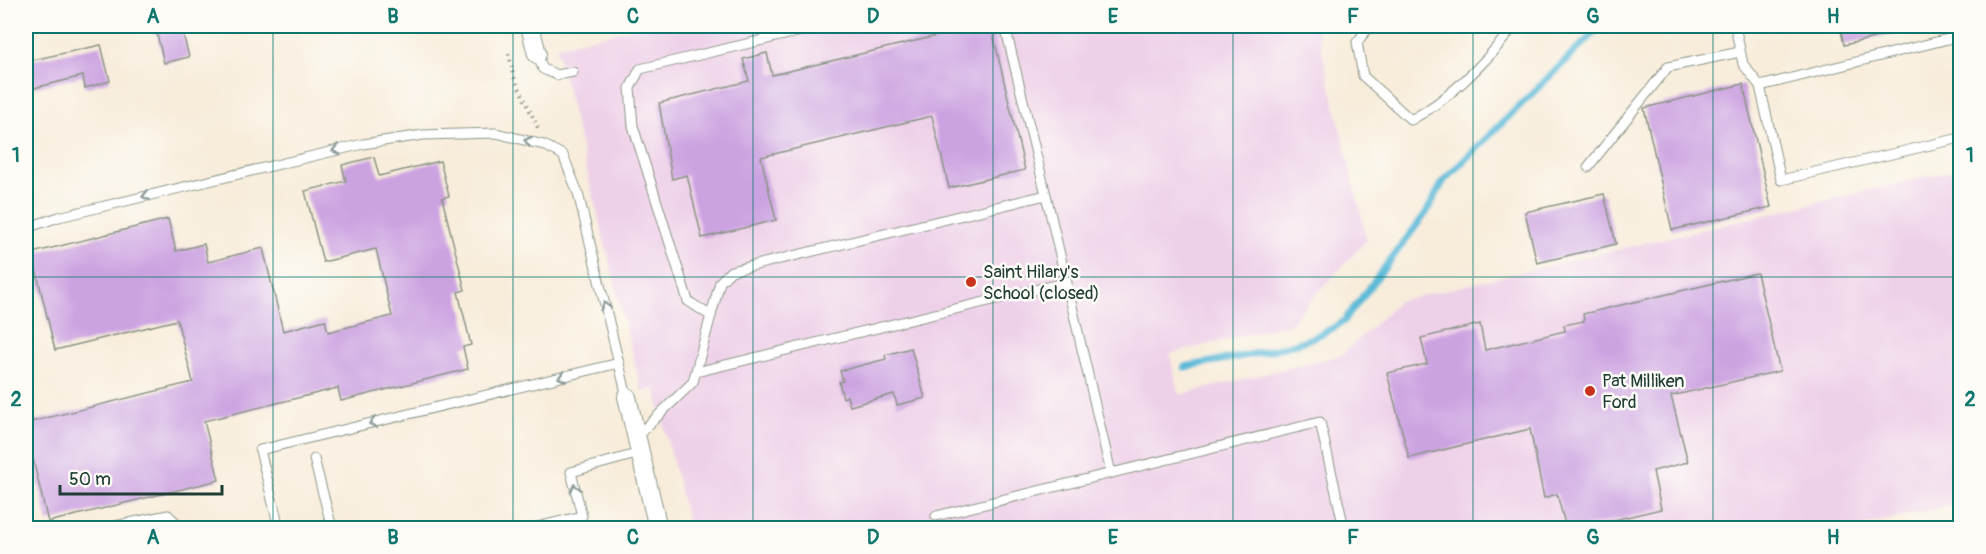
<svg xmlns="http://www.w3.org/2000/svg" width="1986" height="554" font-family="Pangolin,sans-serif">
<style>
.built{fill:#eed0e8}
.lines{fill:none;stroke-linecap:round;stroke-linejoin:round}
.stream{stroke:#5bbad9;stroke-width:7}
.building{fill:#cca3e1}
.service-casing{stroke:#8c9588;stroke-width:11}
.minor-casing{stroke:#8c9588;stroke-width:20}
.path{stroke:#8c9588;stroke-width:4;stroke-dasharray:1.5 4.5;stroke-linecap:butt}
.service{stroke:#fff;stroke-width:9}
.minor{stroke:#fff;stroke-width:18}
.oneway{stroke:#8f9e9a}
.grid{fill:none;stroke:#0f766e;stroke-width:1.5;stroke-opacity:0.55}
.poi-dot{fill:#c8321e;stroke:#fdfcf7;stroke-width:2}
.labels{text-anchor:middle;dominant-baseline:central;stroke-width:5;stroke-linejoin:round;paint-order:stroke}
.poi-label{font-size:18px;fill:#1f3d34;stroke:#fdfcf7;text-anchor:start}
.neatline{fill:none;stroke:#0f766e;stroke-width:2}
.grid-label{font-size:20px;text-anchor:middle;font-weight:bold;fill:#0f766e}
</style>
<rect width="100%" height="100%" fill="#fdfcf7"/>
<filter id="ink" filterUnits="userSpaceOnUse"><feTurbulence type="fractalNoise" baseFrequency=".0167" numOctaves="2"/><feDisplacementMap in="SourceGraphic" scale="12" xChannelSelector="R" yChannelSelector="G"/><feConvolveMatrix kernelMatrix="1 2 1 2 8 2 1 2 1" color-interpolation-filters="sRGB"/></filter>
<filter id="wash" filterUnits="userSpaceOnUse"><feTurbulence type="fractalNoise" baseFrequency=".008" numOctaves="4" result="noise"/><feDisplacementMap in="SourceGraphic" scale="24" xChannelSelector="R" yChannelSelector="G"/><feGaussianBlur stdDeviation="1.35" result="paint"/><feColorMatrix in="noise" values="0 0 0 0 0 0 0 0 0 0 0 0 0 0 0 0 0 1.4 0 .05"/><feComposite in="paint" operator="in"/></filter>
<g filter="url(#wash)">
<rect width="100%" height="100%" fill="#f8eddb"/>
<!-- built -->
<polygon class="built" points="641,26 1316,26 1367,240 1289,324 1170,354 1179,395 1342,355 1399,301 1960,169 1960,503 1855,528 689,528 655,389 642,392 556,47"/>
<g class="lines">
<!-- stream -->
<path class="stream" d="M1185,367c48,-10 119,-17 159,-46l82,-108 18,-33 157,-154"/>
</g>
<g id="blocks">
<!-- building -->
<g class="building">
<polygon points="155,26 181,26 189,57 164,63"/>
<polygon points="978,26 991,26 1025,170 949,188 932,116 761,157 776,220 702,238 687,175 672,179 659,103 749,81 743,59 767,53 772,75"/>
<polygon points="1840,26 1898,26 1899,32 1844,45"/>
<polygon points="101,45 110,81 85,88 83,76 34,88 28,61"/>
<polygon points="1743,84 1771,207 1672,230 1644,108"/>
<polygon points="374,157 379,176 440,161 449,196 442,198 465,290 458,292 471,345 463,347 468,369 341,401 338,388 204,421 219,480 48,522 26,430 26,423 193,382 177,320 55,350 32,253 168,219 176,251 204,244 208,262 263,248 283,331 325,320 328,332 392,316 376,249 323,262 305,191 346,181 342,165"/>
<polygon points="1604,194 1616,244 1537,263 1525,212"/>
<polygon points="1757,273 1780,371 1671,396 1688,462 1653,471 1661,509 1580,528 1566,528 1557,494 1544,498 1530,429 1409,458 1387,373 1427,364 1421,338 1480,324 1485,350 1565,331 1564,325 1584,321 1583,314"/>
<polygon points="911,348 925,398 897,405 894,394 850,406 847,396 843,398 839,382 843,381 840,371 886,359 885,355"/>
</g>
</g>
</g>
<g filter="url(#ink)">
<use href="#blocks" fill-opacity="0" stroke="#8c9588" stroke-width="1.5"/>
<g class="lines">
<defs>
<g id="service">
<path d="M1370,26l-13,16 6,34 48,44c40,-22 75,-58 103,-94"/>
<polyline points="1735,26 1743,64 1760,86 1960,36"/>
<polyline points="537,54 543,69 557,75 573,72"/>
<polyline points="1760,86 1781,180 1960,138"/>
<polyline points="1588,167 1668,67 1740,52"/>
<polyline points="1046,195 1111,473"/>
<polyline points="26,228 59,217 363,144 423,135 496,133 544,145 563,155 578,193 627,397"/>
<polyline points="711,316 688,301 633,126 630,88 640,69 822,26"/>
<polyline points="696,372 1067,282"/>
<polyline points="637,436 693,382 720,282 731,271 1046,195 1005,26"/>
<polyline points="314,459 332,528"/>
<polyline points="936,516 1320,422 1344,528"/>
<polyline points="1705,525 1706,528"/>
<polyline points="105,528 168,515 182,528"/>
<polyline points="279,528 260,450 619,363"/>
<polyline points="533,528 582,516 571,472 640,453"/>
</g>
<g id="minor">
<polyline points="530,26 537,54"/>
<polyline points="627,397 658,528"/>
</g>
</defs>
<!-- service casing -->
<use href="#service" class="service-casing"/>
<!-- minor casing -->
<use href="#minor" class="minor-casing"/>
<!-- path -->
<polyline class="path" points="509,54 513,75 538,128"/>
<!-- service -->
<use href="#service" class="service"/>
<!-- minor -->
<use href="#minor" class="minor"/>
</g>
<!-- one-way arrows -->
<defs><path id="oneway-chevron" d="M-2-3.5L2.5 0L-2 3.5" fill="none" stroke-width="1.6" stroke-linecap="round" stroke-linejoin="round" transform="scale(1.5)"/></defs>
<g class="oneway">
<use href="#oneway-chevron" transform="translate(528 141) rotate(-166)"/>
<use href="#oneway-chevron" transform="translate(336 150) rotate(166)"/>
<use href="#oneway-chevron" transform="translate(146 196) rotate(166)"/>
<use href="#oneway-chevron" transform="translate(605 306) rotate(-104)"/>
<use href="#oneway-chevron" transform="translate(562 377) rotate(166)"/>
<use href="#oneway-chevron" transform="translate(373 423) rotate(167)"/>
<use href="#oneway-chevron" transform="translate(575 488) rotate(-104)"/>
</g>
</g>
<!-- grid -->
<path class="grid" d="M273,26v502M513,26v502M753,26v502M993,26v502M1233,26v502M1473,26v502M1713,26v502M26,277h1934"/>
<!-- markers -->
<g class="poi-dot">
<circle cx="971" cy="282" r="6"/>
<circle cx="1590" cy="391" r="6"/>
</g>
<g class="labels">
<!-- poi labels -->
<g class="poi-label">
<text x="983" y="272">Saint Hilary's<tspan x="983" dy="21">School (closed)</tspan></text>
<text x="1602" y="381">Pat Milliken<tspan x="1602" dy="21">Ford</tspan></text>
</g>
</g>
<!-- margin -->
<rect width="1986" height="554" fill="none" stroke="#fdfcf7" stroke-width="66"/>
<!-- scale -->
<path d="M60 485v9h162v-9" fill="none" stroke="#1f3d34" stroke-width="3"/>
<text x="69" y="485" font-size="18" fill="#1f3d34" stroke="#fdfcf7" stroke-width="4.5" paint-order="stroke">50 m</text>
<rect x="33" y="33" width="1920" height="488" class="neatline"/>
<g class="grid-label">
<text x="153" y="23">A</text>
<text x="393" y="23">B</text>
<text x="633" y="23">C</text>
<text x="873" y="23">D</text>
<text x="1113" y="23">E</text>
<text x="1353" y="23">F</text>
<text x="1593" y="23">G</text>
<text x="1833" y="23">H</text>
<text x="16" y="162">1</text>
<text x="1970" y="162">1</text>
<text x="16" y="406">2</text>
<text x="1970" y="406">2</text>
<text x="153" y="544">A</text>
<text x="393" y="544">B</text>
<text x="633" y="544">C</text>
<text x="873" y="544">D</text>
<text x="1113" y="544">E</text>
<text x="1353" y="544">F</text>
<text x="1593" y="544">G</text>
<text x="1833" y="544">H</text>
</g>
</svg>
